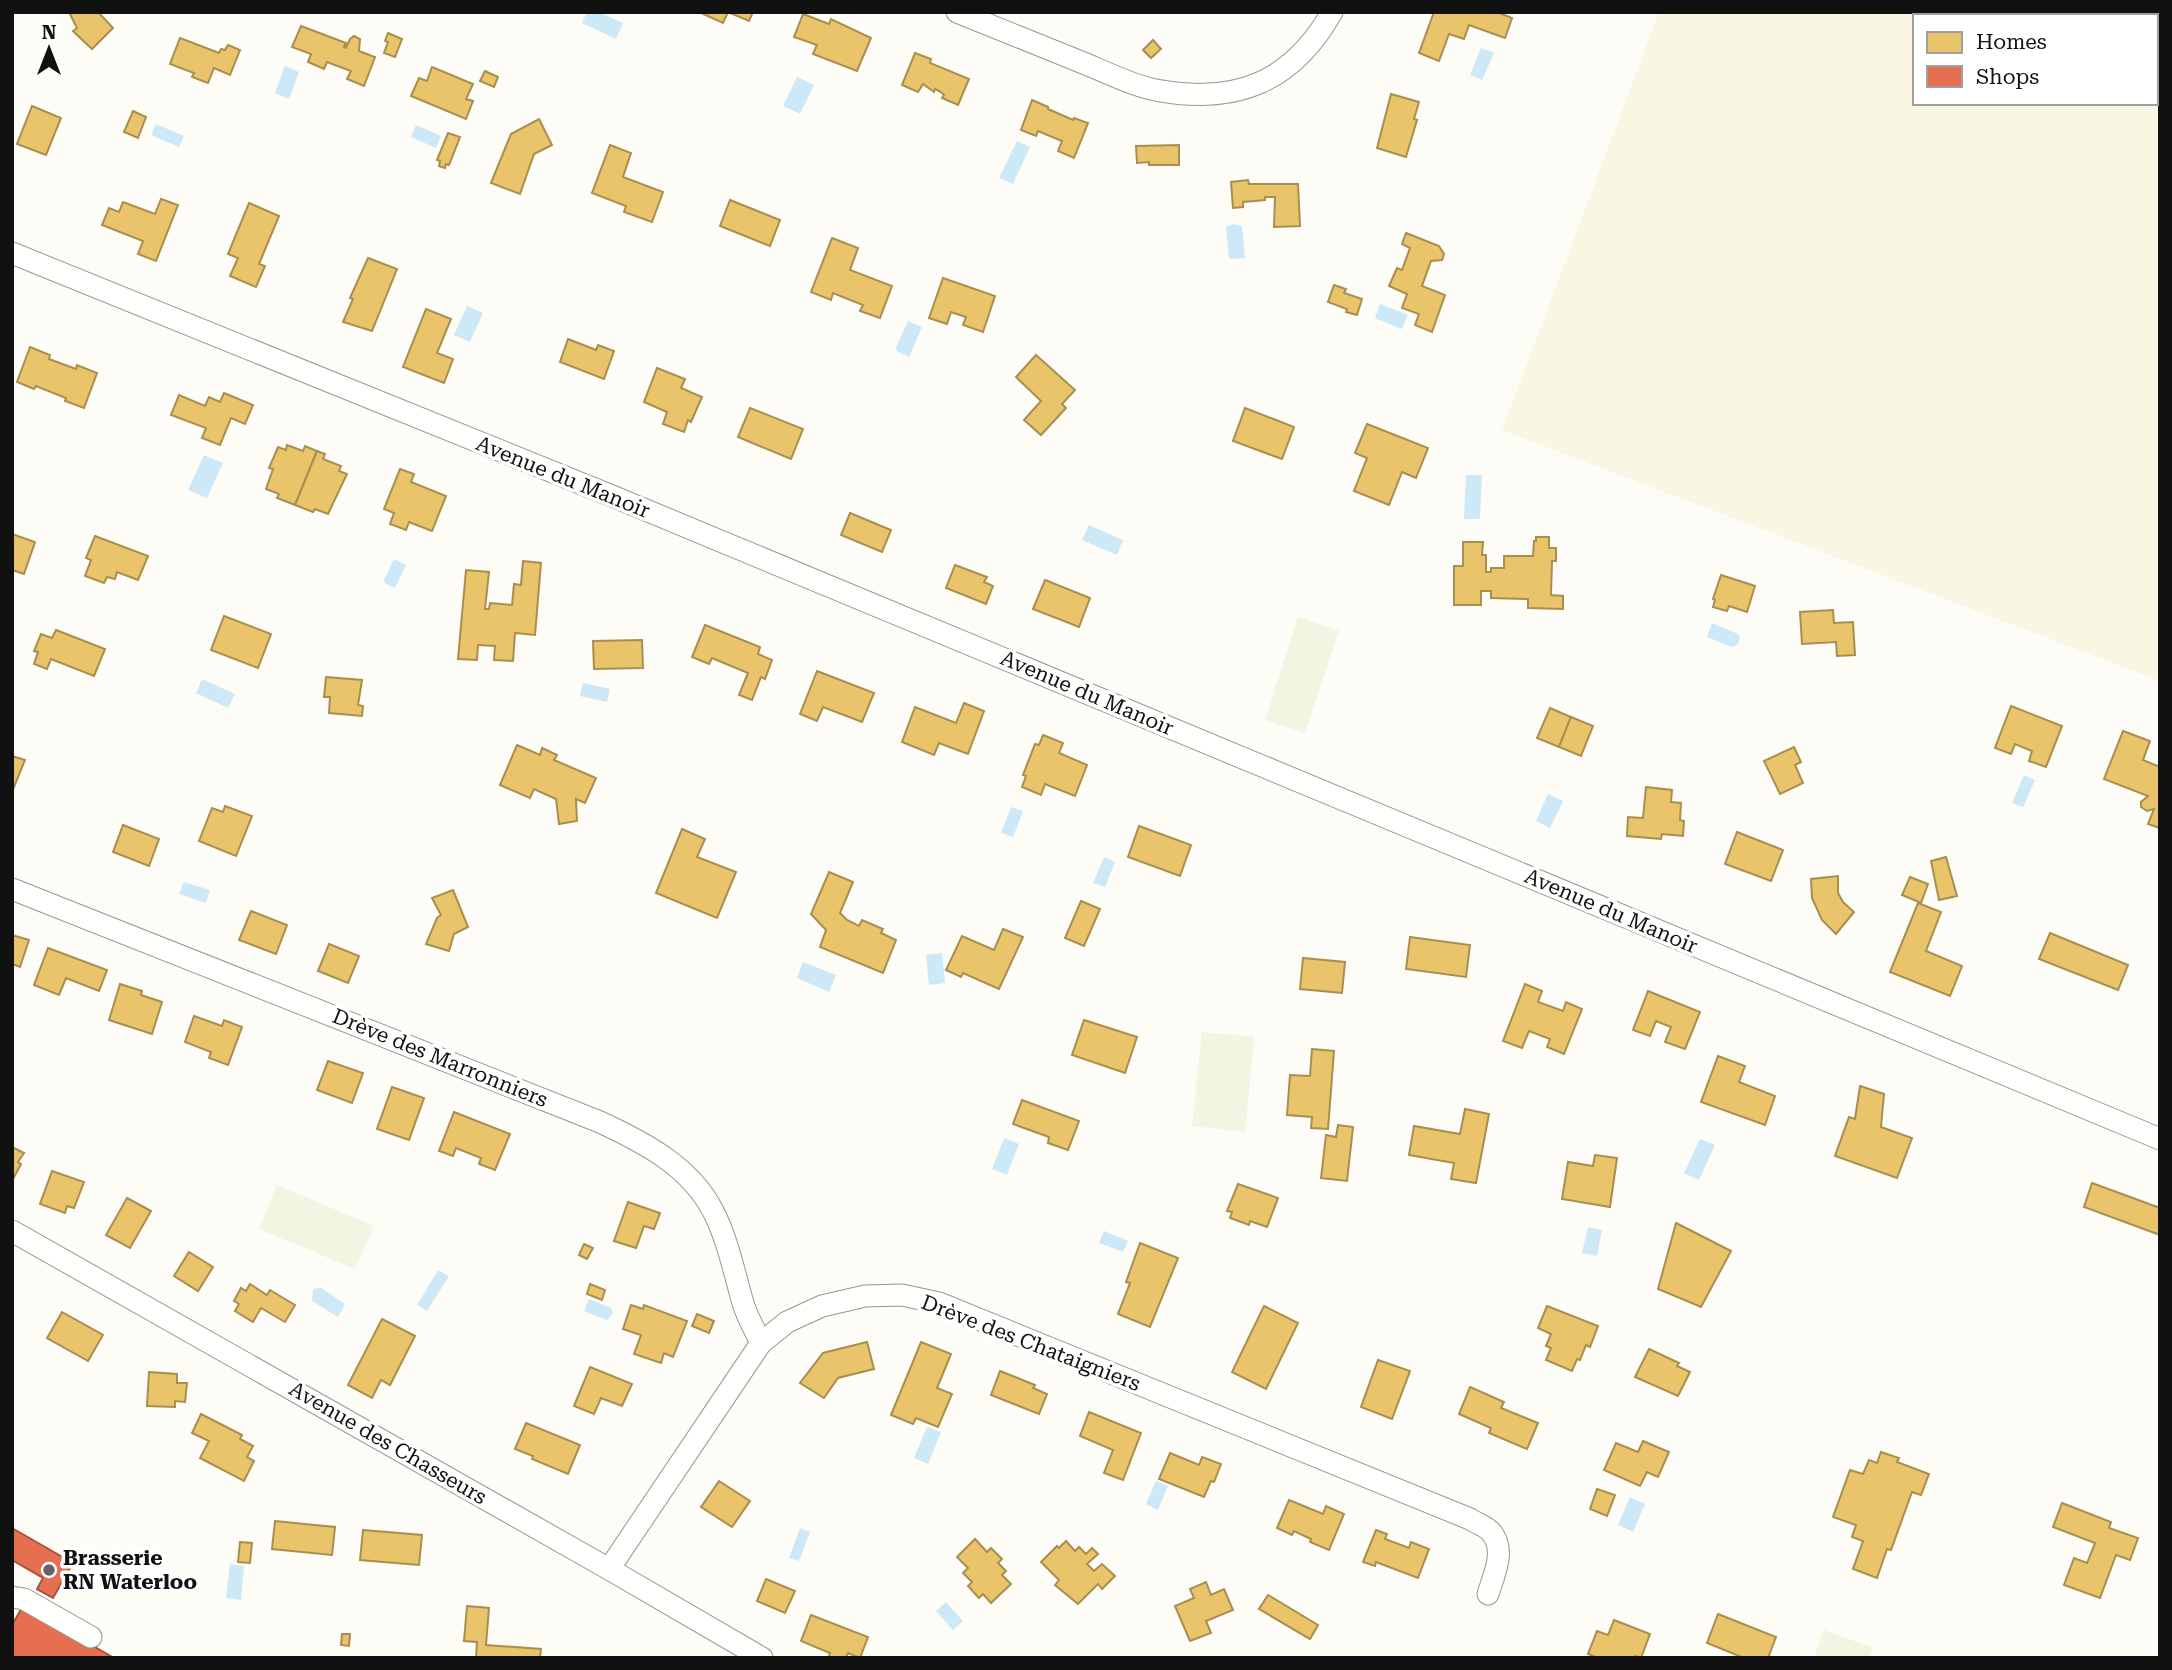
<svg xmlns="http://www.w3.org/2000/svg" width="2172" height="1670" font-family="'Roboto Serif',serif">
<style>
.farmland{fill:#f9f7e4;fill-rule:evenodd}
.pitch{fill:#f0f6e1}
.water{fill:#cde8f7}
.homes{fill:#e9c46a;stroke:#a88e4f;stroke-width:2}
.shops{fill:#e76f51;stroke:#a7533e;stroke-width:2}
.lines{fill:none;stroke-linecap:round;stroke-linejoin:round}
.minor-casing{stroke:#979795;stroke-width:23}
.minor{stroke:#fffffe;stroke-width:21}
.poi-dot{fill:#646362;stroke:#fff;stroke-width:2.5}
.labels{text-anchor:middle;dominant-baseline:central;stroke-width:7;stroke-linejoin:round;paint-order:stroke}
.street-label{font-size:21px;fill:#111;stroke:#fff}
.poi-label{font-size:21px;font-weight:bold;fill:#111;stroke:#fff;text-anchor:start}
</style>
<rect width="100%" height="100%" fill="#fdfcf7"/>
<!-- farmland -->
<path class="farmland" d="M1659,12h501v669l-658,-251zM1915,16h241v87h-241z"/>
<!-- pitch -->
<g class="pitch">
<polygon points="1298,617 1339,631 1305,733 1265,720"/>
<polygon points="1202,1032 1254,1037 1245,1132 1192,1126"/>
<polygon points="277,1185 374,1226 355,1269 259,1229"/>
<polygon points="1824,1630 1873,1648 1869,1658 1814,1658"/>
</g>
<!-- water -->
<g class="water">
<polygon points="587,12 598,12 623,23 616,39 582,23"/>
<polygon points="1481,48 1494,53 1482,80 1470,75"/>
<polygon points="285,66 299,72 289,99 275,93"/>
<polygon points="797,77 814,85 800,114 783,106"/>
<polygon points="156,124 184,136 179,147 151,135"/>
<polygon points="416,125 441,136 436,148 411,137"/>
<polygon points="1017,141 1030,147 1013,184 999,178"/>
<polygon points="1234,224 1242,226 1245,258 1229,259 1226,227"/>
<polygon points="1380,304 1408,315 1402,329 1375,318"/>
<polygon points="467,306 483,313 470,342 454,335"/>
<polygon points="908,321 922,327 909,357 895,350"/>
<polygon points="204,455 223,463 207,498 188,490"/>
<polygon points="1466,475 1482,475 1480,519 1464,519"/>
<polygon points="1089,525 1123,540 1117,555 1082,540"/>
<polygon points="394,559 406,565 395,588 383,582"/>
<polygon points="1712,623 1738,634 1740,637 1738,644 1732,647 1707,637"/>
<polygon points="202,679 235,694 228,708 196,693"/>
<polygon points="583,683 610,689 607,702 580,696"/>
<polygon points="2024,775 2035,780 2023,807 2012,803"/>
<polygon points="1548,794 1563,801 1550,828 1536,821"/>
<polygon points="1011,807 1023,811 1013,837 1001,833"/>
<polygon points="1104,857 1115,862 1105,887 1093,883"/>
<polygon points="184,882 210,890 206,903 179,894"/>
<polygon points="942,953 945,983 929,985 926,955"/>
<polygon points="803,962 836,975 829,992 797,978"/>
<polygon points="1004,1138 1019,1144 1007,1175 992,1169"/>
<polygon points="1700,1139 1715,1145 1699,1180 1684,1173"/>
<polygon points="1588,1227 1602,1230 1597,1256 1582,1253"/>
<polygon points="1104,1231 1128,1241 1123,1252 1099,1243"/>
<polygon points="438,1270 449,1276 427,1311 417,1305"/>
<polygon points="320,1287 345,1304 338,1317 312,1301 313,1290"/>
<polygon points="589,1299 611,1308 613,1313 607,1320 584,1311"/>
<polygon points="927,1427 941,1432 928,1464 914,1458"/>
<polygon points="1156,1481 1168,1486 1158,1510 1146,1504"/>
<polygon points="1630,1497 1645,1504 1633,1532 1618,1525"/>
<polygon points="800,1528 810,1532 799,1561 789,1558"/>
<polygon points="230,1564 244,1566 241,1600 226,1598"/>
<polygon points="946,1602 963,1621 953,1630 936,1611"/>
</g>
<!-- homes -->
<g class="homes">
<polygon points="69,12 98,12 113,28 92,49 73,31 77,28"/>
<polygon points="699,12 753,12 749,21 728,12 723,23"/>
<polygon points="1434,12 1497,12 1512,18 1505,38 1469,25 1464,39 1449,34 1439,61 1419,53"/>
<polygon points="803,14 829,24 831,19 871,38 857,71 813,54 817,45 794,37"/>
<polygon points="301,26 346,43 344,47 346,48 350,39 354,36 360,39 359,51 375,57 364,86 347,79 351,71 327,62 324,69 308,62 311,54 292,47"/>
<polygon points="388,33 402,39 395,57 384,53 388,42 385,41"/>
<polygon points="180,38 219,53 221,49 225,50 228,45 240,50 230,75 214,68 208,83 192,77 194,73 170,64"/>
<polygon points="1153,40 1161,49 1151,58 1143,50"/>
<polygon points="915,53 931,59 930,63 969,79 958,105 942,98 944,95 941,92 935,89 934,92 923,84 918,92 902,85"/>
<polygon points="432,67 473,84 466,99 473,101 466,119 411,96 419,78 427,81"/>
<polygon points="485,71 498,77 494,87 480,81"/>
<polygon points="1391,94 1419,102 1414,119 1417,120 1406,157 1377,148"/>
<polygon points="1032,100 1048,107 1048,109 1073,120 1074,118 1088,123 1074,158 1058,151 1062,141 1038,131 1036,136 1021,130"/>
<polygon points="32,106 61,118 46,155 17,144"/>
<polygon points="133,111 146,117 138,138 124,132"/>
<polygon points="539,119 552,145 534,154 520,194 491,183 511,134"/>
<polygon points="448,133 460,137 449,165 446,164 445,168 439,166 440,161 437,160"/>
<polygon points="610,145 631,153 623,177 663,192 652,222 624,212 626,206 592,193"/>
<polygon points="1179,145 1179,165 1149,165 1149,162 1137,163 1136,146"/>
<polygon points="1248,180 1249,184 1298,184 1300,226 1274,227 1275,197 1265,197 1265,200 1243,202 1243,207 1233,208 1231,182"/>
<polygon points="161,199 178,205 156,261 138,254 143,241 102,225 109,208 119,212 123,202 155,214"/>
<polygon points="730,200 780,220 770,246 720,226"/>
<polygon points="249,203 279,216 259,264 265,266 256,287 230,276 238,258 228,254"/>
<polygon points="1406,233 1439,246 1444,254 1442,260 1431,261 1422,286 1445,295 1432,332 1415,325 1419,314 1402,308 1407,294 1389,286 1397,268 1402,270 1410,248 1402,244"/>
<polygon points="832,238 858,248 850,270 892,286 880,318 860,311 863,305 833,293 831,300 811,292"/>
<polygon points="368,258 397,269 372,331 343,322 353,299 350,298"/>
<polygon points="943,278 995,296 983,332 963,325 966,317 951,312 947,324 929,318"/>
<polygon points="1334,285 1346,289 1344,293 1362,299 1357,315 1346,312 1347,309 1328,302"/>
<polygon points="426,309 451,319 437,353 453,359 444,383 403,367"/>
<polygon points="568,339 596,350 598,345 614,351 604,379 560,362"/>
<polygon points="30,347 50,355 49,359 76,369 77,365 97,373 84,408 65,401 66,398 36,386 34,389 17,382"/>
<polygon points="1036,355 1075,390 1062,404 1066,408 1041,435 1024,420 1041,401 1016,377"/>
<polygon points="657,368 685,379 681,388 702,397 691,422 688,420 684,432 663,424 667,412 644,402"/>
<polygon points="224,393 253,405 245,424 231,418 220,445 202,438 206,428 171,415 179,395 205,406 209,397 220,402"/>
<polygon points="750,408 803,429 791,459 738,437"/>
<polygon points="1245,408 1294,427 1282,459 1233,441"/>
<polygon points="1367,424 1428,448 1416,478 1402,472 1389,505 1354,491 1367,458 1355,453"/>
<polygon points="287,445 303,451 305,446 317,451 295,505 277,498 279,494 266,489 273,469 269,468 278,447 286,450"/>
<polygon points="317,451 325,454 323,459 341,466 339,471 347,474 328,514 315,509 313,512 295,505"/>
<polygon points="400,469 414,474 411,482 446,496 432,531 409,522 406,530 390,524 394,513 384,509"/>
<polygon points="850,513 891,530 882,552 841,535"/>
<polygon points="12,534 35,542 24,574 12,570"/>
<polygon points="95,536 148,556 138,580 117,572 115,579 107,577 104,583 85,576 91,560 86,558"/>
<polygon points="1536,537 1549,537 1549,548 1556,548 1556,561 1552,561 1551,595 1563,596 1563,609 1528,608 1528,599 1491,598 1491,591 1481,591 1481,605 1454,605 1454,566 1463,566 1463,542 1483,542 1482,555 1486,555 1486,572 1491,572 1491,568 1504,568 1504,556 1533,556 1534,541 1536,541"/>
<polygon points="523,561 541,563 535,635 515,633 513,661 494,660 495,646 478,645 477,660 458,659 466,570 489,572 485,609 489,609 490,603 512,605 514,584 521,585"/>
<polygon points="955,565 987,577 984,582 993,586 986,604 946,588"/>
<polygon points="1721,575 1755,586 1747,612 1729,606 1727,611 1713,607 1715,600 1713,599"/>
<polygon points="1045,580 1090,598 1079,627 1033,609"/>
<polygon points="1833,610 1834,623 1853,622 1855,655 1837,656 1836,642 1802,644 1800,612"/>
<polygon points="224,616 271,634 258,668 211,650"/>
<polygon points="705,625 760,647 758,654 772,660 765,679 761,677 752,700 739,695 748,673 712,658 709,664 692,657"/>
<polygon points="56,630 105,649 94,676 51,659 47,669 34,664 38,652 34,651 41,634 52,638"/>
<polygon points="642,640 643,668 594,669 593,641"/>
<polygon points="817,671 874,693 862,722 823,707 817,721 800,714"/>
<polygon points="326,677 362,680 358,705 363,706 362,716 329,713 330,697 324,697"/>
<polygon points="964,703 984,711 968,754 939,743 934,755 902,742 915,707 956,723"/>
<polygon points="2011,706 2062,726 2046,767 2029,761 2032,751 2015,744 2011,754 1995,748"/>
<polygon points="1550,708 1571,717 1559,747 1537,738"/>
<polygon points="1571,717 1593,726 1581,756 1559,747"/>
<polygon points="2123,731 2150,741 2143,760 2160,767 2160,828 2148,824 2154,809 2147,811 2141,807 2141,802 2148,796 2104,779"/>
<polygon points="1043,735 1063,743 1059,753 1087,765 1075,796 1045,784 1041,795 1022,787 1026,776 1023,775 1035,744 1039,745"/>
<polygon points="517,745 540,755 542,748 557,755 554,760 596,778 585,803 576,799 577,821 559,824 556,799 534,789 530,798 500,785"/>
<polygon points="1794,747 1801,762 1795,765 1803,783 1780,794 1764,761"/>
<polygon points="12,756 25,760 12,792"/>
<polygon points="1646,787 1672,790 1671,802 1681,803 1680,820 1684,821 1683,836 1662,834 1661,839 1627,836 1628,817 1643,818"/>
<polygon points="225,806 252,816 236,856 199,841 212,808 223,812"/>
<polygon points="123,825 159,839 149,866 113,852"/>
<polygon points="1139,826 1191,845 1180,876 1128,857"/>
<polygon points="682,829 705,839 697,857 736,872 717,918 656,893"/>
<polygon points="1737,832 1783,850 1771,881 1725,864"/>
<polygon points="1946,857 1957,896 1939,900 1931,861"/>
<polygon points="829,872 853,882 840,913 847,920 859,926 862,920 883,929 881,933 896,940 883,973 820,947 826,930 811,914"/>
<polygon points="1838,876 1838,893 1843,902 1854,912 1836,934 1822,920 1812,898 1811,879"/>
<polygon points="1910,877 1928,884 1921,903 1902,895"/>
<polygon points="453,890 468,927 454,934 449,951 426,944 437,918 441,915 432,898"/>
<polygon points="1081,901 1100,909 1084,946 1065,938"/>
<polygon points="1918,903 1941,912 1926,951 1962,966 1950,996 1890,972"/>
<polygon points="251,911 287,925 276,954 239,940"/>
<polygon points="1003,929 1023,937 999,989 963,973 961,977 946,970 962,936 994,950"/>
<polygon points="2050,933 2128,965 2118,990 2039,959"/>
<polygon points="12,935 29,940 20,967 12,964"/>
<polygon points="1410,937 1470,945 1466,977 1406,969"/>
<polygon points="329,944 359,956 348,983 318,971"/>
<polygon points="48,948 107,970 99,991 66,978 59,995 34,985"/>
<polygon points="1303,958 1345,962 1342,993 1300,989"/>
<polygon points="120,984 142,991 141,995 162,1002 152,1034 109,1020"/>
<polygon points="1525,984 1542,991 1538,1002 1563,1011 1566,1002 1582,1009 1564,1054 1547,1047 1550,1039 1529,1031 1522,1048 1503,1041"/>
<polygon points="1648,991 1700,1012 1685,1049 1665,1042 1671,1027 1656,1021 1650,1036 1633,1030"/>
<polygon points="194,1016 222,1026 224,1020 242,1027 228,1065 209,1058 211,1052 185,1042"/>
<polygon points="1084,1020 1137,1037 1125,1073 1072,1055"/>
<polygon points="1312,1049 1334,1051 1328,1129 1311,1128 1312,1117 1287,1115 1290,1075 1310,1076"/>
<polygon points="1718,1056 1745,1066 1739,1082 1775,1096 1765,1125 1701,1102"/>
<polygon points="328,1061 363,1073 352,1103 317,1090"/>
<polygon points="1860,1086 1884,1094 1881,1127 1912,1138 1897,1178 1835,1156 1849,1117 1855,1119"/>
<polygon points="392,1087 424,1098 409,1140 377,1129"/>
<polygon points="1022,1100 1079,1121 1068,1150 1048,1143 1049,1137 1013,1124"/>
<polygon points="1465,1109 1489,1114 1476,1183 1451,1179 1454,1163 1409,1155 1414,1126 1460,1134"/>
<polygon points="454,1112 510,1134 495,1170 479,1164 481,1158 456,1148 453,1156 439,1151"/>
<polygon points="1338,1125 1353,1127 1347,1181 1321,1178 1326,1135 1336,1137"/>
<polygon points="12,1147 24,1153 18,1162 21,1164 12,1181"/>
<polygon points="1595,1155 1617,1158 1610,1207 1562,1199 1568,1162 1593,1166"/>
<polygon points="52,1171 84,1182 74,1208 67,1206 65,1213 40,1204"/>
<polygon points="2092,1183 2160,1208 2160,1235 2084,1207"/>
<polygon points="1238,1184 1278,1198 1267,1227 1250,1221 1249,1225 1230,1218 1232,1212 1227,1211"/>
<polygon points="127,1198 151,1211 130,1248 106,1235"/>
<polygon points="628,1202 660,1213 654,1229 644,1226 636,1248 614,1241"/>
<polygon points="1676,1223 1731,1251 1701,1307 1658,1289"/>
<polygon points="1140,1243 1178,1258 1150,1327 1118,1314 1130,1283 1126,1282"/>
<polygon points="584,1244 593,1248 587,1259 579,1255"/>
<polygon points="189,1252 213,1267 198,1291 174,1276"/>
<polygon points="250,1284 267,1295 270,1290 295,1305 285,1322 261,1308 253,1322 235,1311 239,1304 234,1301 241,1288 246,1291"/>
<polygon points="590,1284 605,1290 602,1300 587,1294"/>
<polygon points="631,1305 643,1309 644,1305 687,1321 673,1357 664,1353 661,1363 634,1354 641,1335 623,1329"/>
<polygon points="1264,1306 1298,1323 1266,1389 1232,1372"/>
<polygon points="1547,1306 1598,1326 1590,1347 1586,1345 1580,1360 1577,1359 1572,1371 1546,1360 1551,1348 1546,1346 1551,1334 1538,1328"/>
<polygon points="62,1312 103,1335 88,1361 47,1338"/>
<polygon points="697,1314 714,1321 709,1333 692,1326"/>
<polygon points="382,1319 415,1336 390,1385 381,1380 372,1398 348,1385"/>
<polygon points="867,1342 874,1369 838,1378 824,1398 800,1383 823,1353"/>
<polygon points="921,1342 951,1354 937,1388 952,1394 938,1427 916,1418 913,1424 891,1415"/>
<polygon points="1649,1349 1679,1363 1677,1366 1690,1372 1678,1396 1635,1377"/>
<polygon points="1378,1360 1410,1371 1392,1419 1361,1407"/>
<polygon points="590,1367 632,1384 622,1406 601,1398 594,1414 574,1406"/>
<polygon points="1000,1371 1035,1385 1033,1388 1047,1394 1039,1414 991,1395"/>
<polygon points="149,1372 177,1374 177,1383 187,1383 185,1402 175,1401 175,1407 147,1406"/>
<polygon points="1470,1387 1504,1402 1501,1408 1538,1423 1527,1449 1489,1433 1491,1428 1459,1414"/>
<polygon points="1089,1412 1141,1433 1123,1480 1104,1473 1113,1450 1080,1436"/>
<polygon points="201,1414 242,1435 240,1439 253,1446 247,1457 254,1461 244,1481 200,1458 209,1441 192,1433"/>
<polygon points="526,1423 580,1445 568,1474 532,1459 533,1456 515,1449"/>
<polygon points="1643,1441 1669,1452 1658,1477 1647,1472 1640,1486 1604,1470 1616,1443 1638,1452"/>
<polygon points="1881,1452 1899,1458 1897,1462 1929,1474 1921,1495 1912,1492 1891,1550 1887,1549 1877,1578 1853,1569 1863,1541 1852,1537 1856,1525 1833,1517 1850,1470 1863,1474 1869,1460 1877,1463"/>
<polygon points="1170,1453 1199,1465 1202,1457 1221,1464 1214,1482 1211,1481 1204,1497 1159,1479"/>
<polygon points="719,1481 750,1501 732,1527 701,1507"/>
<polygon points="1597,1489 1615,1495 1607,1516 1590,1509"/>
<polygon points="1289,1500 1323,1514 1326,1506 1344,1514 1329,1550 1310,1542 1311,1539 1294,1531 1292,1535 1277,1528"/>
<polygon points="2062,1503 2111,1522 2109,1528 2138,1538 2130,1560 2116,1555 2100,1598 2064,1585 2074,1558 2087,1563 2095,1543 2053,1527"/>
<polygon points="275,1521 335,1527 332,1555 272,1549"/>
<polygon points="363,1530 422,1535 419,1565 360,1560"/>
<polygon points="1376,1530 1387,1534 1385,1539 1409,1548 1411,1542 1429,1549 1418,1578 1376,1562 1375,1566 1363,1562"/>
<polygon points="975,1539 987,1552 991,1548 1002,1559 998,1563 1006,1571 1002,1575 1011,1584 991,1603 983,1594 979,1598 968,1586 972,1582 963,1573 968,1568 957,1557"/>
<polygon points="1066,1541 1075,1551 1079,1547 1086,1554 1092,1548 1098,1554 1087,1564 1094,1571 1102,1564 1115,1576 1102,1589 1098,1584 1078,1604 1055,1585 1059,1580 1041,1562 1057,1546 1059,1548"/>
<polygon points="240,1542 252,1543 250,1563 238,1562"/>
<polygon points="766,1579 795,1591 785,1613 757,1601"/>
<polygon points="1206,1582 1211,1595 1224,1589 1233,1610 1206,1621 1211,1633 1190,1641 1175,1606 1194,1598 1190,1589"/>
<polygon points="1268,1595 1318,1625 1310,1639 1259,1609"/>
<polygon points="467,1606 489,1608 486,1645 541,1649 540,1658 476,1658 477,1642 464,1641"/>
<polygon points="1718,1614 1776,1637 1768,1658 1744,1658 1707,1643"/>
<polygon points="811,1615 868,1637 860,1658 848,1653 846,1658 828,1658 830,1653 801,1641"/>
<polygon points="1614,1620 1650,1634 1641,1658 1635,1656 1634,1658 1598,1658 1588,1654 1597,1631 1608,1635"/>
<polygon points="342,1634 350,1634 349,1646 341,1645"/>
</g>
<!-- shops -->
<g class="shops">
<polygon points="12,1528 73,1563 53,1598 37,1589 43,1578 12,1560"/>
<polygon points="23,1606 114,1658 12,1658 12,1625"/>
</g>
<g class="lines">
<defs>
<g id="minor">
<path d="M957,12c40,16 79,32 119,48 26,10 58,27 85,31 77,13 132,-10 171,-79"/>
<polyline points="12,253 612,496 2160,1139"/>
<path d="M12,889l588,233c43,20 90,44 113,89 15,29 21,61 30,92 4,14 12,27 18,40"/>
<polyline points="12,1231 609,1569 762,1658"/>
<path d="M609,1569l152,-226 26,-21 35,-16 43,-10 37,-1 37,8 531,216c6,4 15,7 20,12 17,17 4,44 -2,63"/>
<polyline points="12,1597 24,1599 91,1637"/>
</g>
</defs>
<!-- minor casing -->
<use href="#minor" class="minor-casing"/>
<!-- minor -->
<use href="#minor" class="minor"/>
</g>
<!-- markers -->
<circle class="poi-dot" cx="49" cy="1570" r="7"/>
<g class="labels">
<!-- street labels -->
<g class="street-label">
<text transform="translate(563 477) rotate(22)">Avenue du Manoir</text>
<text transform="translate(1087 693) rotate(23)">Avenue du Manoir</text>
<text transform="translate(1611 911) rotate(23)">Avenue du Manoir</text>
<text transform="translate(440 1058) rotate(22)">Drève des Marronniers</text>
<text transform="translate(1031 1343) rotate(21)">Drève des Chataigniers</text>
<text transform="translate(388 1443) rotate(30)">Avenue des Chasseurs</text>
</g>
<!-- poi labels -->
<g class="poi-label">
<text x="63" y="1558">Brasserie<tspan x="63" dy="24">RN Waterloo</tspan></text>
</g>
</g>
<!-- border -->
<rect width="2172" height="1670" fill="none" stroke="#111111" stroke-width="28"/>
<!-- legend -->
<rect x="1913" y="14" width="245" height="91" fill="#ffffff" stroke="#a0a0a0" stroke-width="2"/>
<rect x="1927" y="32" width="35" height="21" fill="#e9c46a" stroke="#a0a0a0" stroke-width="2"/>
<text x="1976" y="49" font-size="21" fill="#111111">Homes</text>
<rect x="1927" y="66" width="35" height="21" fill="#e76f51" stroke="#a0a0a0" stroke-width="2"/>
<text x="1976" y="84" font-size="21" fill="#111111">Shops</text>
<!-- north arrow -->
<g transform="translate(49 49)" stroke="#ffffff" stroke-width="5" paint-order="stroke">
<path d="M0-5L12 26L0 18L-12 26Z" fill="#111111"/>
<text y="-10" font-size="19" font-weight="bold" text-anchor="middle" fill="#111111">N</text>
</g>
</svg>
